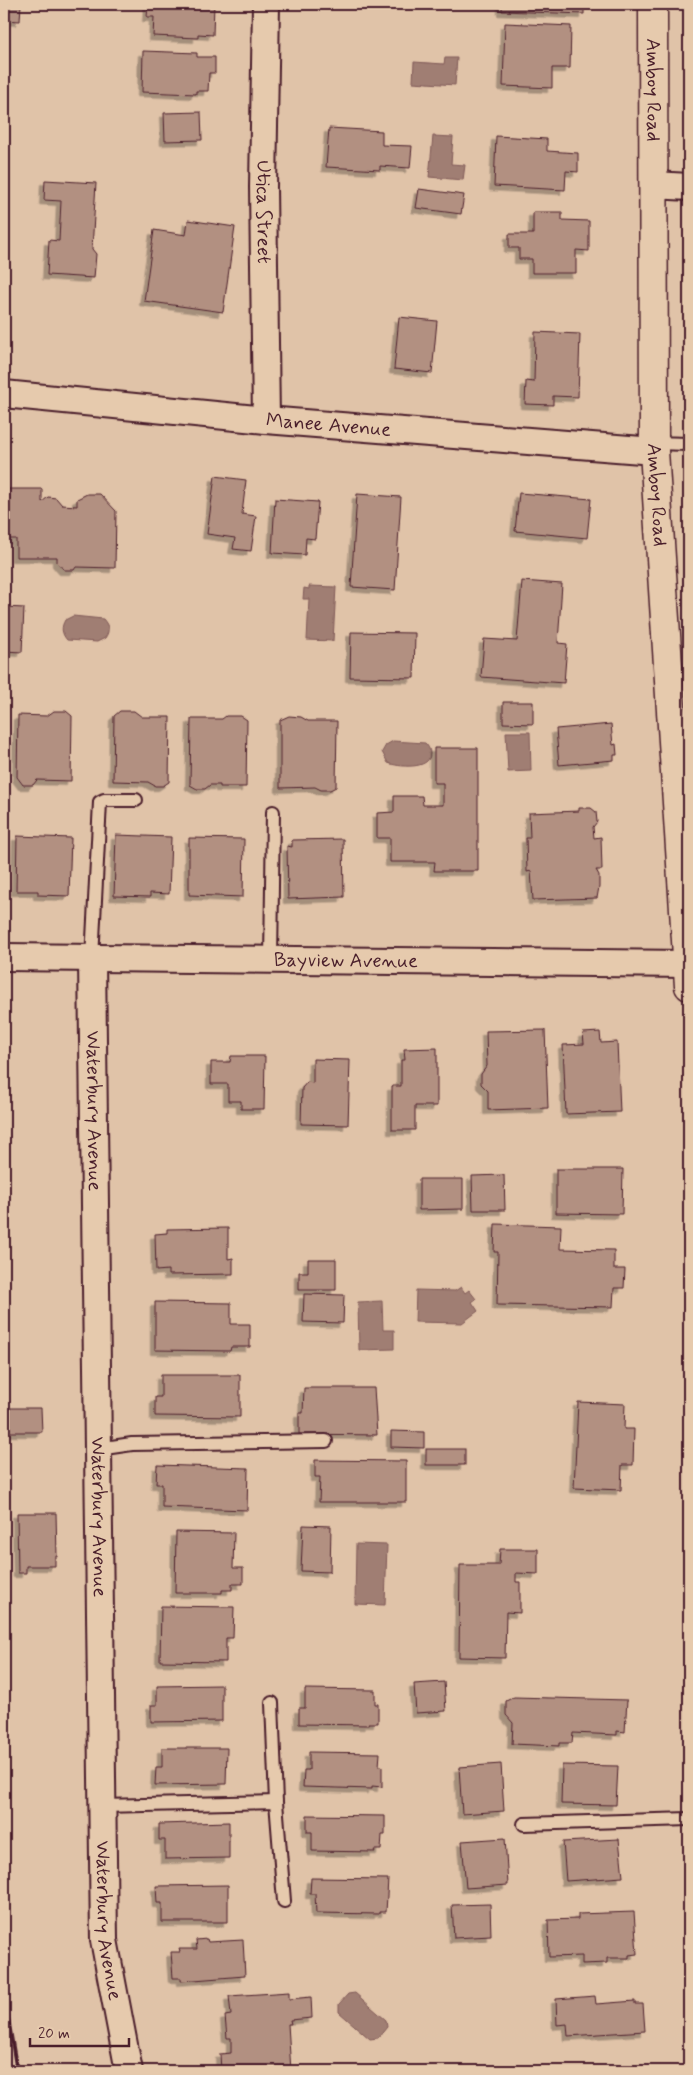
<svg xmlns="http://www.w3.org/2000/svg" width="693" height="2075" font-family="Mynerve,sans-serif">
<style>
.water{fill:#a07e73;stroke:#7e5856}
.building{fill:#b29081;stroke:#4a1f2b;filter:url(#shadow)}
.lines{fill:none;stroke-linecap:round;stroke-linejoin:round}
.service-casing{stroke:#4a1f2b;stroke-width:16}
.minor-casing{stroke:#4a1f2b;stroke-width:30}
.secondary-casing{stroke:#4a1f2b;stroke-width:31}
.service{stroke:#e6caad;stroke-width:12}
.minor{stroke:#e6caad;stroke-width:26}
.secondary{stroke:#e6caad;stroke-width:28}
.rail{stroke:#4a1f2b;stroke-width:4}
.labels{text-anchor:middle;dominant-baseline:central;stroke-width:4;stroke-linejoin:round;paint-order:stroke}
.street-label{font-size:20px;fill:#4a1f2b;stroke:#e6caad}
</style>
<defs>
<filter id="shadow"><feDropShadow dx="-4.5" dy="4.5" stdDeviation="0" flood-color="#0004"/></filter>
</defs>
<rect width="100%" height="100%" fill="#e0c3a8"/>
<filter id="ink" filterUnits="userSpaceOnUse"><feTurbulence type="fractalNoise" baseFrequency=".02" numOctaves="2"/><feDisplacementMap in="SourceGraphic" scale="10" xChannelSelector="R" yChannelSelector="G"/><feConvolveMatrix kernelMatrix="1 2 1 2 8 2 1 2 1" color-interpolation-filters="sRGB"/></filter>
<g filter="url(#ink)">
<!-- water -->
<g class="water">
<polygon points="445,58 457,58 455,85 413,82 414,62 444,64"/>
<polygon points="433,136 453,137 451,164 465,165 463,180 429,177"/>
<polygon points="309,586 336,587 333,641 307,640 309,599 303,599 304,588 309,589"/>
<path d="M73,616l30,3c6,7 7,12 2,19l-8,4 -30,-2c-6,-7 -6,-13 -2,-20z"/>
<polygon points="506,732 530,732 531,771 508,772"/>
<path d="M393,741l32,2c3,3 5,6 5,11 0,16 -32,13 -42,9l-6,-11 4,-7z"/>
<polygon points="461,1287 465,1293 469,1290 476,1299 472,1302 478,1311 462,1323 415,1322 416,1290 455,1291"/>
<polygon points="382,1301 383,1330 394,1330 394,1349 359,1350 358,1302"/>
<polygon points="356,1544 387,1545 385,1605 355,1604"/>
<polygon points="355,1993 386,2020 387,2027 378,2038 370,2039 339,2012 339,2004 348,1994"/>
</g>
<!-- building -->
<g class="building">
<polygon points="4,4 21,4 20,21 4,20"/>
<polygon points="148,4 214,4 213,35 198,34 198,38 153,36 154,17 147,17"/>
<polygon points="502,4 584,4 584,14 502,11"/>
<polygon points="505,23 571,26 570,68 552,68 552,88 503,86"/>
<polygon points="143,51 197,53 197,57 215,57 215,73 209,73 208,91 196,91 196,94 142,92"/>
<polygon points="201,112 202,140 165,141 164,113"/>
<polygon points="329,128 382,131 382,145 412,146 410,168 380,166 380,170 326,167"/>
<polygon points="496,136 547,139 547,151 578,153 578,172 566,171 565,190 494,186"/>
<polygon points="45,180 96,183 92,249 96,254 94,278 47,275 49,240 59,241 61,201 44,200"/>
<polygon points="419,189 464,195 461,214 416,208"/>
<polygon points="533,212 562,212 562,220 589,221 589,251 576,250 576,273 532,273 532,259 519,259 519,248 509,248 509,234 533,234"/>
<polygon points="188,220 235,227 223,312 144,301 154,230 186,235"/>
<polygon points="399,317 437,321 432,373 394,369"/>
<polygon points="535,332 580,334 578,397 553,396 553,405 525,404 526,381 534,382"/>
<polygon points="215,476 246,480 242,514 256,516 251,551 233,549 235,538 207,534"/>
<polygon points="6,489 42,489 42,502 48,497 56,498 62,505 77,506 77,499 87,494 100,494 116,511 115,568 76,567 74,570 64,570 57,562 57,557 16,557 16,539 5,539"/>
<polygon points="519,493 591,499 587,538 515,531"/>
<polygon points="357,494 401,497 395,590 351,587"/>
<polygon points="275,499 318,502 315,539 306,538 305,555 272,553"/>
<polygon points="522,581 562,584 558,643 567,644 564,683 481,677 484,639 517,641"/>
<polygon points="4,607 24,608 22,652 4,651"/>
<polygon points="351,632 415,633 414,678 350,677"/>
<polygon points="503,702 533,702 533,724 503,723"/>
<polygon points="54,711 66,711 72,716 71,781 37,780 33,785 23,785 17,777 18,715 47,716"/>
<polygon points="120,711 134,711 142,717 170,717 169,782 163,786 155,786 148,782 113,781 114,716"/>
<polygon points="226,716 241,716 247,720 246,787 220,787 220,785 210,785 205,789 197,789 190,785 191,719 222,719"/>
<polygon points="289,716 301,717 308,721 337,721 336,787 330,790 321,790 315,787 280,788 280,720"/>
<polygon points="611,724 613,745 616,744 617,755 614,755 614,760 559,765 556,729"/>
<polygon points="434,748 478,748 478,871 434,871 435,862 390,862 390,838 377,838 377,813 394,812 394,796 422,796 423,805 443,805 443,783 434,783"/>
<polygon points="579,808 591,808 596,812 597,822 593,827 594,838 601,837 602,870 596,870 599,875 599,887 597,898 533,900 531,871 527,872 526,838 530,838 529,813 579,811"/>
<polygon points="116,835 171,837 169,894 150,893 150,897 114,896"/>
<polygon points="17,836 71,838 69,896 38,895 38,891 16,891"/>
<polygon points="189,838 244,839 243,897 189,895"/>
<polygon points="343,839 344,897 288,899 287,846 292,847 292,840"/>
<polygon points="545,1030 548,1108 488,1110 488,1091 481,1084 481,1074 487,1066 486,1031"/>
<polygon points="600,1032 601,1043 617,1042 620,1112 566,1114 563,1045 584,1044 583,1033"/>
<polygon points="437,1048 437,1106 415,1106 415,1130 392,1130 392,1086 401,1086 401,1060 405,1060 404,1049"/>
<polygon points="231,1056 265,1056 264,1109 241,1109 241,1101 228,1101 228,1084 211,1084 211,1062 230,1062"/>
<polygon points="313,1059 350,1060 348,1125 301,1124 302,1088 307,1082 313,1083"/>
<polygon points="556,1169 623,1169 622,1214 556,1213"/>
<polygon points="504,1175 505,1210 473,1210 472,1176"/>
<polygon points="419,1179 463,1179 463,1209 419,1210"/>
<polygon points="495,1224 561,1226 560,1249 614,1250 614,1269 625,1269 624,1288 614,1288 613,1307 497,1305 498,1252 494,1252"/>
<polygon points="228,1228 228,1259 233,1258 233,1274 168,1275 168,1270 156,1271 155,1234 167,1233 167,1229"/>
<polygon points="308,1259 336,1259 336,1290 299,1290 299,1272 308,1272"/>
<polygon points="304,1294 344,1295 343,1323 303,1322"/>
<polygon points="155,1302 231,1303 231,1324 250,1324 250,1347 231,1347 230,1351 155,1350"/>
<polygon points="161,1375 240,1375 240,1417 155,1416 155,1397 161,1397"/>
<polygon points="304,1388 374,1388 377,1435 299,1434 299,1413 303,1413"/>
<polygon points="578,1402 625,1404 624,1429 634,1429 633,1465 622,1465 621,1490 574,1488"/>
<polygon points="7,1408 41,1408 42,1432 7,1432"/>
<polygon points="391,1431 424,1432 424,1448 391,1447"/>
<rect x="426" y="1449" width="39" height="16"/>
<polygon points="315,1460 406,1461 406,1502 319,1502 320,1477 315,1477"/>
<polygon points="157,1465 248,1468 247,1510 162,1507 162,1484 156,1484"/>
<polygon points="17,1513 56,1513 57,1557 55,1557 55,1566 26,1566 26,1573 18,1573"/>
<polygon points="303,1525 331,1526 330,1572 301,1571"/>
<polygon points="176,1532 234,1533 233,1568 243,1568 243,1584 232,1584 232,1590 222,1590 222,1593 175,1593"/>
<polygon points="500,1549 538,1549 538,1574 516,1573 516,1582 520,1582 520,1613 506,1612 505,1658 459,1657 460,1565 499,1565"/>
<polygon points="161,1606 234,1607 233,1638 226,1638 226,1662 160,1661"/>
<polygon points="444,1682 446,1711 416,1713 414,1684"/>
<polygon points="222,1685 222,1721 151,1722 151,1705 157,1705 157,1686"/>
<polygon points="305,1689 375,1690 375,1704 378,1704 378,1723 368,1723 369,1725 299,1724 299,1708 305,1708"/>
<polygon points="514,1697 627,1700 625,1732 617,1731 617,1735 573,1733 572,1743 559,1743 559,1746 512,1744 513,1723 506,1715 506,1701"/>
<polygon points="162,1748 227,1748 226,1784 155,1785 156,1767 162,1767"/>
<polygon points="309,1752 380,1753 379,1766 382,1766 382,1787 372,1786 372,1789 303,1787 304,1770 309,1770"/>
<polygon points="501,1764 504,1811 462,1814 459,1767"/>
<polygon points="562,1765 618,1766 616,1805 561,1804"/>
<polygon points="307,1815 385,1816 385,1835 382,1835 381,1850 374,1850 375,1852 312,1851 312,1832 307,1832"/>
<polygon points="229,1822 229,1858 165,1859 165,1840 159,1840 159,1824"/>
<polygon points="505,1838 508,1885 466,1888 462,1841"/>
<polygon points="619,1839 623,1877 566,1881 563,1842"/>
<polygon points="311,1878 388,1879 386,1912 379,1912 379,1914 316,1913 315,1894 310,1894"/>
<polygon points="228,1885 228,1922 162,1922 162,1903 157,1903 156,1886"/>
<polygon points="490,1904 491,1936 454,1938 452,1905"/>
<polygon points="634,1912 637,1954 629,1955 629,1958 607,1958 607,1963 582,1964 582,1956 549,1957 548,1920 578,1919 578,1914"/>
<polygon points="207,1939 208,1942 243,1940 245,1976 181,1981 181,1978 173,1978 171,1952 180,1952 179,1949 197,1949 196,1940"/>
<polygon points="289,1992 289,1999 311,1997 312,2018 290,2020 291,2024 288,2024 291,2071 221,2071 220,2054 231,2053 231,2038 227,2038 225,2016 231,2015 229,1996"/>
<polygon points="595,1996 596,2004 635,2001 635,2004 643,2004 645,2031 568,2036 567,2024 557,2025 556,1999"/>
</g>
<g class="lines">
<defs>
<g id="service">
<polyline points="654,443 689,444"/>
<polyline points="92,959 100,802 104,800 136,800"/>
<polyline points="271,960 273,812"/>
<polyline points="98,1449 132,1444 326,1441"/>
<polyline points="272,1703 276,1802"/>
<polyline points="102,1806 276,1802 284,1901"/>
<polyline points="524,1824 689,1819"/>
</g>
<g id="minor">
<path id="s1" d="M266,4l-3,183 3,233"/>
<polyline points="654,185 689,187"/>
<path id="s2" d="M4,394l262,26 388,31"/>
<path id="s3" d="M4,957l684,7"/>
<path id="s4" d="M92,959l12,981 25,131"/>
</g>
<g id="secondary">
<path id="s5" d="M653,4l1,447 35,535"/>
</g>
</defs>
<!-- service casing -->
<use href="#service" class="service-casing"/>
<!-- minor casing -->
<use href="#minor" class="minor-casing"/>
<!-- secondary casing -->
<use href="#secondary" class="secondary-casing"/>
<!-- service -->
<use href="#service" class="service"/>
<!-- minor -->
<use href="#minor" class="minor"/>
<!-- secondary -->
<use href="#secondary" class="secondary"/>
<!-- rail -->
<polyline class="rail" points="4,1995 17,2071"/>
</g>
</g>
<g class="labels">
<!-- street labels -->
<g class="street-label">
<text stroke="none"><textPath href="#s5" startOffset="86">Amboy Road</textPath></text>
<text stroke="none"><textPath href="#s1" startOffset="208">Utica Street</textPath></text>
<text stroke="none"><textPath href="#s2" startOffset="326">Manee Avenue</textPath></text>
<text stroke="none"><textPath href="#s5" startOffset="491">Amboy Road</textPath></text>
<text stroke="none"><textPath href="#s3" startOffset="342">Bayview Avenue</textPath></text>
<text stroke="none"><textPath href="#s4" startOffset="152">Waterbury Avenue</textPath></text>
<text stroke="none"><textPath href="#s4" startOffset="558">Waterbury Avenue</textPath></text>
<text stroke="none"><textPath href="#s4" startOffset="962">Waterbury Avenue</textPath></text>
</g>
</g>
<!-- margin -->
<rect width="693" height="2075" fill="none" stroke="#e6caad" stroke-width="20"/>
<rect x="10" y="10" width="673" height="2055" fill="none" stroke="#4a1f2b" stroke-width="2" filter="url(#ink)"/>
<!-- scale -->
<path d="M30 2038v8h99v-8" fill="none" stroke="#4a1f2b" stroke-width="2.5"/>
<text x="38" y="2038" font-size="15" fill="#4a1f2b" stroke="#e6caad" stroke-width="4" paint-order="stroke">20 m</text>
</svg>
